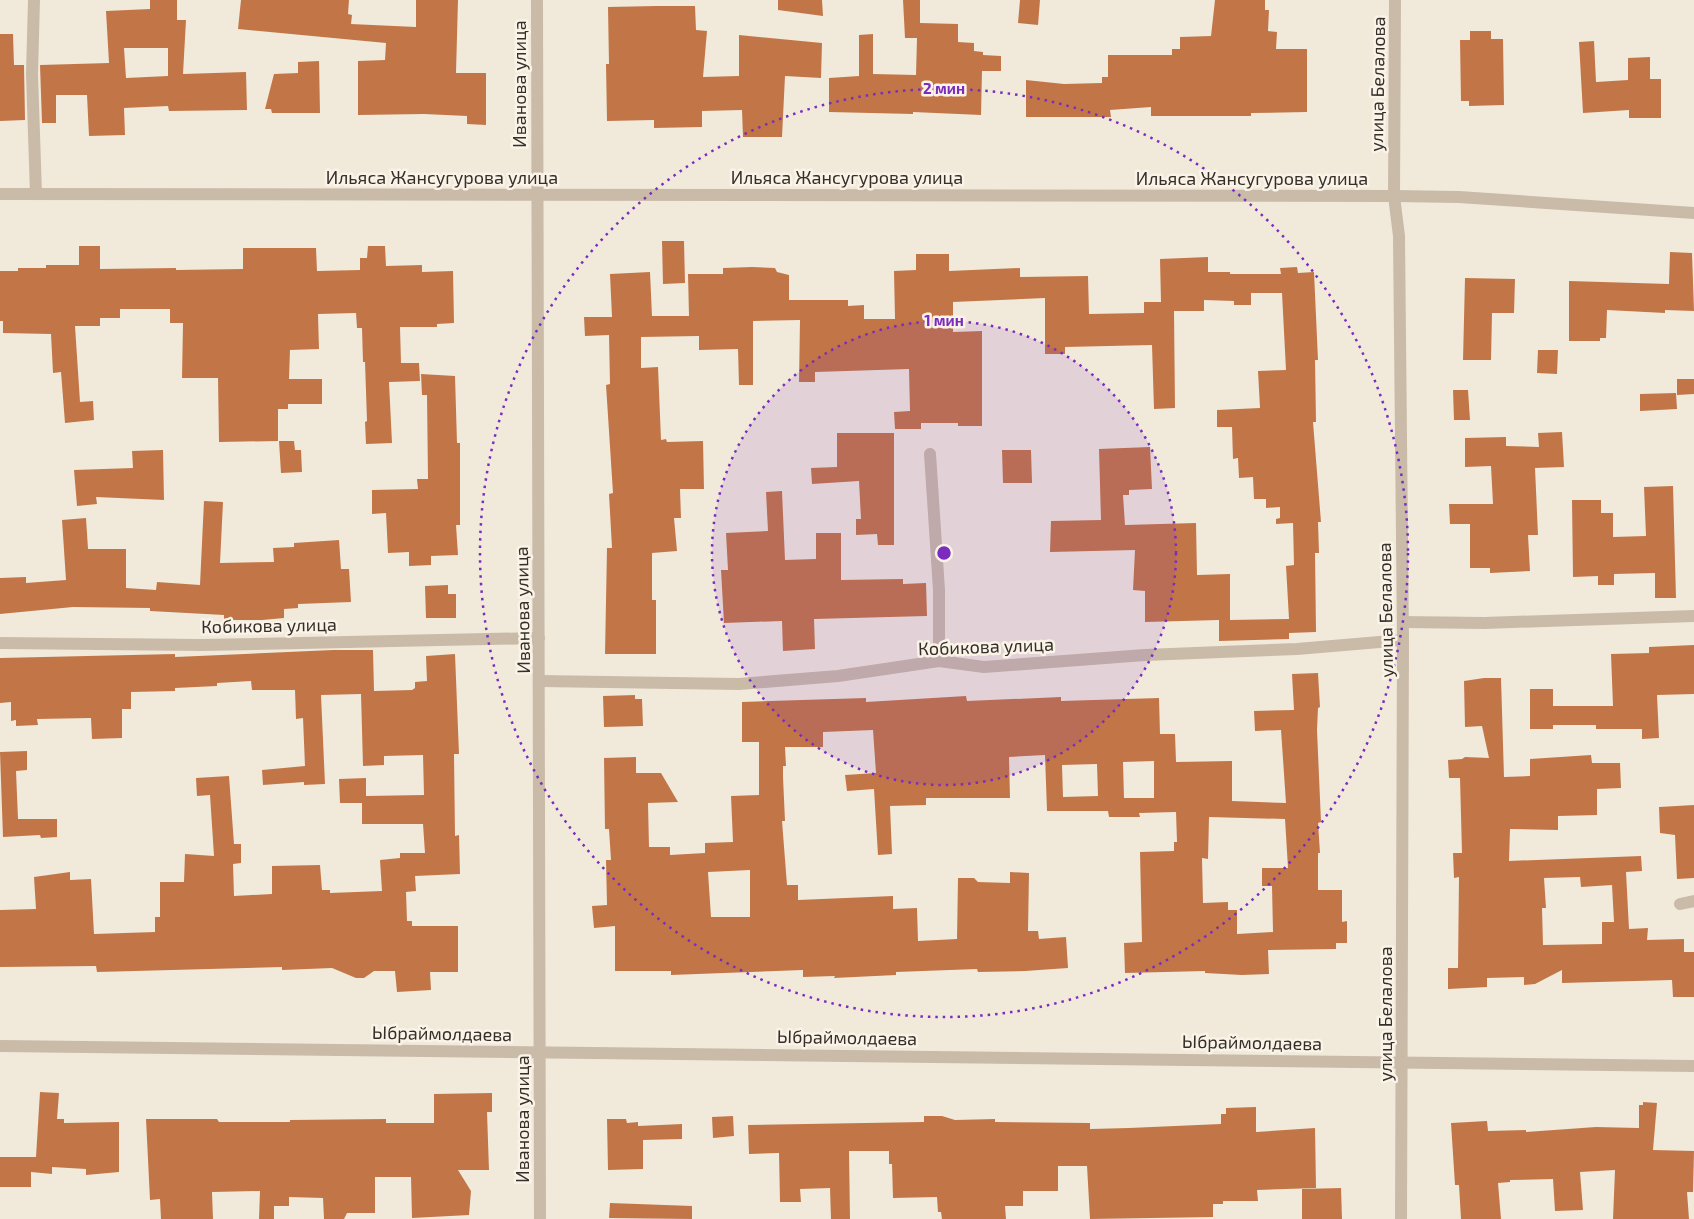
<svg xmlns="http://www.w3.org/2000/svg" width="1694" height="1219" font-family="'Exo 2',sans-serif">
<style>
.building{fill:#c27648;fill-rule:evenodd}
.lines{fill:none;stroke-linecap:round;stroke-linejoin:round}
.minor{stroke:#c9bba8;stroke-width:12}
.ring{fill:none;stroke:#7b2cbf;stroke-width:2.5;stroke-dasharray:2.5 5}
.labels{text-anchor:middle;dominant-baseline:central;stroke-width:5;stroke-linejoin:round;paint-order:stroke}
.street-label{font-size:18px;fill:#362e28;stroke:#f9f3e8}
.centre{fill:#7b2cbf;stroke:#f9f3e8;stroke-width:2.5}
.ring-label{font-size:15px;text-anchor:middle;font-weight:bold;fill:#7b2cbf;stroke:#f9f3e8;stroke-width:5;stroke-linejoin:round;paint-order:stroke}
</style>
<rect width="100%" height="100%" fill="#f1eadb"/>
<!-- building -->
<g class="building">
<path d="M150,0h27v20h9l-3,54 63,-2 1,38 -78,1 -1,-5 -44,2 1,27 -36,1 -2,-41h-31v28h-14l-2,-58 69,-2 -3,-52 44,-2zM124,48h44v28l-42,2z"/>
<polygon points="241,0 349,0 348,14 352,15 351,24 416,27 416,0 458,0 456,73 486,73 486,125 467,124 467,116 424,114 358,115 358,61 385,60 386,43 238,29"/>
<polygon points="778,0 822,0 823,16 778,10"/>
<polygon points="903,0 920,0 920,23 958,24 958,42 974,43 974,51 983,52 983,55 1001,56 1001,71 982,71 981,115 913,112 913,114 829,112 829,78 859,76 859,35 873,34 873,74 916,75 917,38 905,38"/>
<polygon points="1020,0 1040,0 1038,25 1018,23"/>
<polygon points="1215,0 1265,0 1265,10 1269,10 1268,31 1277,32 1276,49 1307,49 1307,112 1251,113 1251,116 1151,116 1151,107 1110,110 1111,117 1026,117 1026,80 1064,84 1102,83 1102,77 1108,77 1108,55 1172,55 1172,49 1180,49 1180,37 1211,36"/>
<polygon points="656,6 695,6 696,30 707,31 703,77 739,76 739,35 822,43 821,78 785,76 782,137 743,137 742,110 702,111 702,127 654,128 654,120 607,121 606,64 609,64 608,7"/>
<polygon points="1470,31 1491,31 1491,39 1503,39 1504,105 1469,106 1469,101 1461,101 1460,40 1470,40"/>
<polygon points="0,34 13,34 14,65 24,65 25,120 0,121"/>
<polygon points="1594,41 1596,82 1628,80 1628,58 1650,57 1650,79 1661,79 1661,118 1629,118 1629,110 1583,113 1579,42"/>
<polygon points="319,61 320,113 272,113 271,109 265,109 274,74 298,73 298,62"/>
<polygon points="662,241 684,241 685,283 663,284"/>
<polygon points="79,246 100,246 100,269 176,268 176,270 243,269 243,248 316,248 317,271 360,270 360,258 367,258 368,246 385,246 386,266 422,265 422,272 453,271 454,323 437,324 437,327 400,327 401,363 419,363 420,381 389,382 392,443 366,444 365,422 367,421 365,362 363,362 362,328 357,328 356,313 318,314 319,349 290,350 289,379 322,379 322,404 288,404 288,409 278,409 278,441 219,442 218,378 182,378 183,323 170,323 170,309 120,309 120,318 100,318 100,326 75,326 80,402 93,401 94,420 65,423 61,372 53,373 51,334 3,333 3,321 0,321 0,271 18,271 18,268 46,268 46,265 79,265"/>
<polygon points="1670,252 1692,253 1694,311 1665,310 1665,313 1607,310 1606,338 1600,338 1600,341 1569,341 1569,281 1669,284"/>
<polygon points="916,254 949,254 949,271 1020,268 1020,277 1088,276 1089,314 1144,313 1144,302 1161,302 1160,259 1208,257 1208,272 1230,272 1230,274 1281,274 1280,268 1297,267 1298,273 1314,272 1318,360 1315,360 1316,422 1313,422 1321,522 1318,522 1319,553 1315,553 1316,632 1289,633 1289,629 1289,639 1219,641 1219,620 1145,622 1145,591 1133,590 1135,550 1050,552 1051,521 1101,520 1099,449 1150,447 1152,489 1129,490 1129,495 1123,495 1125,525 1196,523 1197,575 1230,574 1230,620 1289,619 1286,566 1294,565 1293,523 1276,524 1276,519 1280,518 1280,507 1266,508 1266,499 1254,499 1253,477 1239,478 1238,458 1233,459 1232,427 1217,427 1217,410 1260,408 1258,371 1286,370 1282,293 1251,293 1251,305 1234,305 1234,301 1204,300 1204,311 1174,311 1175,408 1154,409 1152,345 1065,347 1065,354 1045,354 1045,298 953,302 953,332 982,331 982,426 958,426 958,423 921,423 921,429 895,429 894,412 910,411 909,369 815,372 815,382 799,382 800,320 753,321 753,385 739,385 738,349 699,350 699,336 641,337 641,368 658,367 661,440 666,439 667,442 703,441 704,489 680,489 681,518 674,518 677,551 652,553 652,600 656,600 656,654 605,654 607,548 612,548 609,494 613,493 606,385 610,384 609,335 585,336 584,317 612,317 610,274 650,272 652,316 689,316 688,274 723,274 723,268 752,267 775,268 777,272 789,275 789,300 848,300 848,306 864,305 864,319 895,319 894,271 916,270"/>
<polygon points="1465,278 1515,279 1514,313 1492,313 1491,360 1463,360"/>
<polygon points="1538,350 1558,350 1557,374 1537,373"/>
<polygon points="421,374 455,376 457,443 460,443 460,525 456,525 458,555 431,556 431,565 409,566 409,552 388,553 386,513 372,514 372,490 418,489 417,479 428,479 427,395 422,395"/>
<polygon points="1677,379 1694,379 1694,394 1677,395"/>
<polygon points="1453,390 1468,390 1470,420 1454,420"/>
<polygon points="1676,393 1677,409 1640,411 1640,394"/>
<polygon points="1562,432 1564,467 1535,468 1538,535 1528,535 1530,571 1490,573 1490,568 1470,568 1470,524 1450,524 1449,504 1493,504 1491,466 1465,467 1465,438 1506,437 1506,446 1539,447 1538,433"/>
<polygon points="837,433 894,433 894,545 878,545 877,534 856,535 856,519 861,519 859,481 812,484 811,468 837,467"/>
<polygon points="279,441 294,441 295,450 301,450 302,472 281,473"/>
<polygon points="163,450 164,500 96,497 97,504 77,506 74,470 133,468 132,451"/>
<polygon points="1002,450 1031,450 1032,483 1003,483"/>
<polygon points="1673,486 1676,598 1655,598 1655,573 1614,574 1614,585 1598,585 1598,576 1573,577 1572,500 1601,500 1601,513 1613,513 1613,537 1646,536 1644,487"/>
<polygon points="782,491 785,560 816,559 816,533 841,533 841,580 903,579 903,584 926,583 927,616 814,619 815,649 783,651 782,621 724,623 721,570 728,570 726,533 768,531 766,492"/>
<polygon points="204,501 223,502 220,563 274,562 273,548 294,547 294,543 339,540 341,569 349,569 351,602 298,604 298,608 284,609 284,618 262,620 224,620 224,615 150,611 150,608 73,607 0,614 0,578 26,577 26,583 66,580 62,520 86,518 88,549 126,549 126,588 156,590 157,582 200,585"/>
<polygon points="448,585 448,594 456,594 456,618 426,618 425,586"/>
<polygon points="1694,645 1694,694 1657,695 1659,738 1642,739 1642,729 1596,729 1596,725 1553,725 1553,729 1530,729 1530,689 1553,689 1553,706 1613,706 1611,654 1649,653 1649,647"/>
<polygon points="333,650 373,650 374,691 412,690 415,688 415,682 427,681 426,656 455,654 459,754 454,754 455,836 459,835 460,874 415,876 416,891 406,892 407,921 412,921 412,926 458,926 458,972 430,972 431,990 397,992 395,971 374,971 364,978 356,978 332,968 282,970 282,967 97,972 96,966 0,967 0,910 36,909 34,877 70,872 70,880 91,879 94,934 155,932 155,917 160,917 160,882 184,882 185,854 214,856 210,795 197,796 196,778 229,776 234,844 241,844 241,863 233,864 234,896 272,894 272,866 320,865 322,890 330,890 330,893 382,891 380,860 400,858 400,853 425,853 423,824 362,824 362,803 340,803 339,779 366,778 366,796 424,795 423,755 384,756 384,765 363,766 361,694 321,695 325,784 304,785 304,782 263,785 262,770 305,766 303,718 296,719 295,690 252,690 251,681 217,683 217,686 175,688 175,691 131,692 131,709 122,709 122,738 92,739 91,718 37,719 38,725 16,726 16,720 11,721 11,702 0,703 0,658 175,654 175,657"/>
<path d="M1318,673l2,34 -2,1 -1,22 4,92 -3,1 2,30h-2v37h24v32l5,-1v22h-11v6l-68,1 1,24 -27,1 -37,-2v-2l-80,2 -1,-30 18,-1 -2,-90 34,-1v-9h3l-1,-30 -37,1 1,4h-31l-1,-6h-61l-2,-56 -36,2 1,41h-84v7l-36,1 2,48 -14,1 -4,-66 -27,2 -2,-16 31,-2 -3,-43 -50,2v15h-38l1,19h-3v11l2,44h-3l5,64h11v15l95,-4v13l24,-1 1,33 39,-2 1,-61h16l4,4 32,1v-11l19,1 -1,58h10l1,8 27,-2 2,31 -43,3 -47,1 -1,-3 -81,3v3l-62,3 1,-2 -32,1v-7l-132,5v-4h-56v-45l-21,2 -2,-22 15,-1 -1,-45h5l-2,-31h-4l-1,-71 32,-1v16h25l17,29 -30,1 1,44h21v8l35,-2v-10l28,-1 -2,-46 28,-1v-53h-17v-40l124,-4v4l100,-6 1,5 94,-4v4l98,-3 1,36h15l1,28 56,-1v40l54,2 -5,-73 -26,1 -1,-20 40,-1 -2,-36zM1154,761v37h-30l-1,-36zM1097,764l1,32 -35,1 -1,-32zM1209,817l76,2 3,49h-26v18h10l1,46 -36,2v-24h-9v-8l-25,1 -1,-45 6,1zM750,870v47h-39l-3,-45z"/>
<path d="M1484,678h17l3,99 26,-1v-17l61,-4 1,8h28l1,25 -24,1v26l-39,1v14l-48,-1 -1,32 132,-5 1,15 -16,1 3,57 19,-1 -1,12 37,-1v13h10v45h-21l-1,-17 -110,3v-13l-27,14 -11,1v-8l-37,1v9l-39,2v-21h10l1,-91 -5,1 -1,-25h9l-2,-75h-11l-1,-18 14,-1 3,-2 24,1 -7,-32 -17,1 -1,-46zM1580,877l1,10 31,-2 2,37h-12v22l-59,1 -1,-37h4l-2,-30z"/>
<polygon points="635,695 635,699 642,699 643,726 604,727 603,696"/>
<polygon points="27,751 27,770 16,771 18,819 57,819 57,837 41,838 40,835 3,837 0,752"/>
<polygon points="1694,805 1694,878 1677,879 1675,835 1660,833 1659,807"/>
<polygon points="40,1092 59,1093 57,1119 64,1119 64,1123 119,1122 119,1172 86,1175 86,1169 52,1167 52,1174 31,1172 31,1187 0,1187 0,1157 36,1157"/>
<polygon points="492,1093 492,1112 487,1112 489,1170 458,1170 471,1191 469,1215 412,1218 411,1177 375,1177 375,1213 347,1213 344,1219 324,1219 323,1198 289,1197 289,1206 274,1206 274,1219 259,1219 260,1191 212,1192 213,1219 161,1219 160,1199 150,1200 146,1119 217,1119 219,1122 290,1122 290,1120 386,1119 386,1123 434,1123 434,1094"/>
<polygon points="1643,1102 1657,1103 1653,1150 1694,1151 1693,1192 1687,1192 1689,1219 1613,1219 1615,1170 1580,1172 1583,1210 1555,1211 1553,1179 1510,1180 1510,1182 1498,1183 1501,1219 1461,1219 1459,1185 1455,1185 1451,1123 1487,1121 1488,1131 1526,1130 1526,1132 1596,1127 1639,1128 1639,1105 1643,1105"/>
<polygon points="1256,1107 1256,1132 1315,1128 1316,1188 1257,1190 1258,1201 1223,1201 1223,1204 1213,1204 1213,1217 1090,1219 1087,1166 1058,1166 1058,1191 1023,1191 1023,1206 1005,1206 1006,1219 942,1219 941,1212 938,1212 937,1197 893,1198 892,1164 889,1164 889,1151 849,1151 850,1219 831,1219 830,1188 800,1189 801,1202 780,1202 779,1153 749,1154 748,1125 924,1122 924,1116 942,1116 955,1120 995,1119 995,1122 1090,1123 1090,1129 1129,1128 1221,1124 1221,1114 1226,1114 1226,1108"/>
<polygon points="733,1116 734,1136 713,1138 712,1117"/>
<polygon points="607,1119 626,1119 627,1123 638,1122 638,1126 682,1124 682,1139 643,1140 643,1169 608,1170"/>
<polygon points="1341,1188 1342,1219 1302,1219 1302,1189"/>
<polygon points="610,1203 692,1206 692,1219 609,1218"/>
</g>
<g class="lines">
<!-- minor -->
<g class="minor">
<polyline points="34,0 32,74 36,194"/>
<polyline points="537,0 540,1219"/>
<polyline points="1395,0 1394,196 1399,236 1403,640 1401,1219"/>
<polyline points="0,194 1394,196 1459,197 1694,213"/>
<polyline points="930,454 939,590 939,661"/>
<polyline points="1403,622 1484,623 1694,616"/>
<polyline points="0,643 202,645 539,638"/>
<polyline points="540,681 739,684 838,676 939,661 984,667 1145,655 1297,649 1403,640"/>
<polyline points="1680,904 1694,901"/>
<polyline points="0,1046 1694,1066"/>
</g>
</g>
<!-- distance rings -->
<circle cx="944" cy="553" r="232" fill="#7b2cbf" fill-opacity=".12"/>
<g class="ring">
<circle cx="944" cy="553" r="232"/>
<circle cx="944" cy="553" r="464"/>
</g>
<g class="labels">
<!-- street labels -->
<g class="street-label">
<text transform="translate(519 84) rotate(-90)">Иванова улица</text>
<text transform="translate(1377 84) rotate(-89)">улица Белалова</text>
<text x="442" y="177">Ильяса Жансугурова улица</text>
<text x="847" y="177">Ильяса Жансугурова улица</text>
<text x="1252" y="178">Ильяса Жансугурова улица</text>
<text transform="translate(522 610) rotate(-91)">Иванова улица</text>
<text transform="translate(1385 610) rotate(-91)">улица Белалова</text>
<text transform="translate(269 625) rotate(-1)">Кобикова улица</text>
<text transform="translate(986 646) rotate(-2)">Кобикова улица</text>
<text transform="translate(1385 1014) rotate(-90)">улица Белалова</text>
<text transform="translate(442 1033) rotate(1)">Ыбраймолдаева</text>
<text transform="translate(847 1037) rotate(1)">Ыбраймолдаева</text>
<text transform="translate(1252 1042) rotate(1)">Ыбраймолдаева</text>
<text transform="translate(522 1119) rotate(-90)">Иванова улица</text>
</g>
</g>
<circle cx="944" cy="553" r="8" class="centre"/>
<g class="ring-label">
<text x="944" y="94">2 мин</text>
<text x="944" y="326">1 мин</text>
</g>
</svg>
